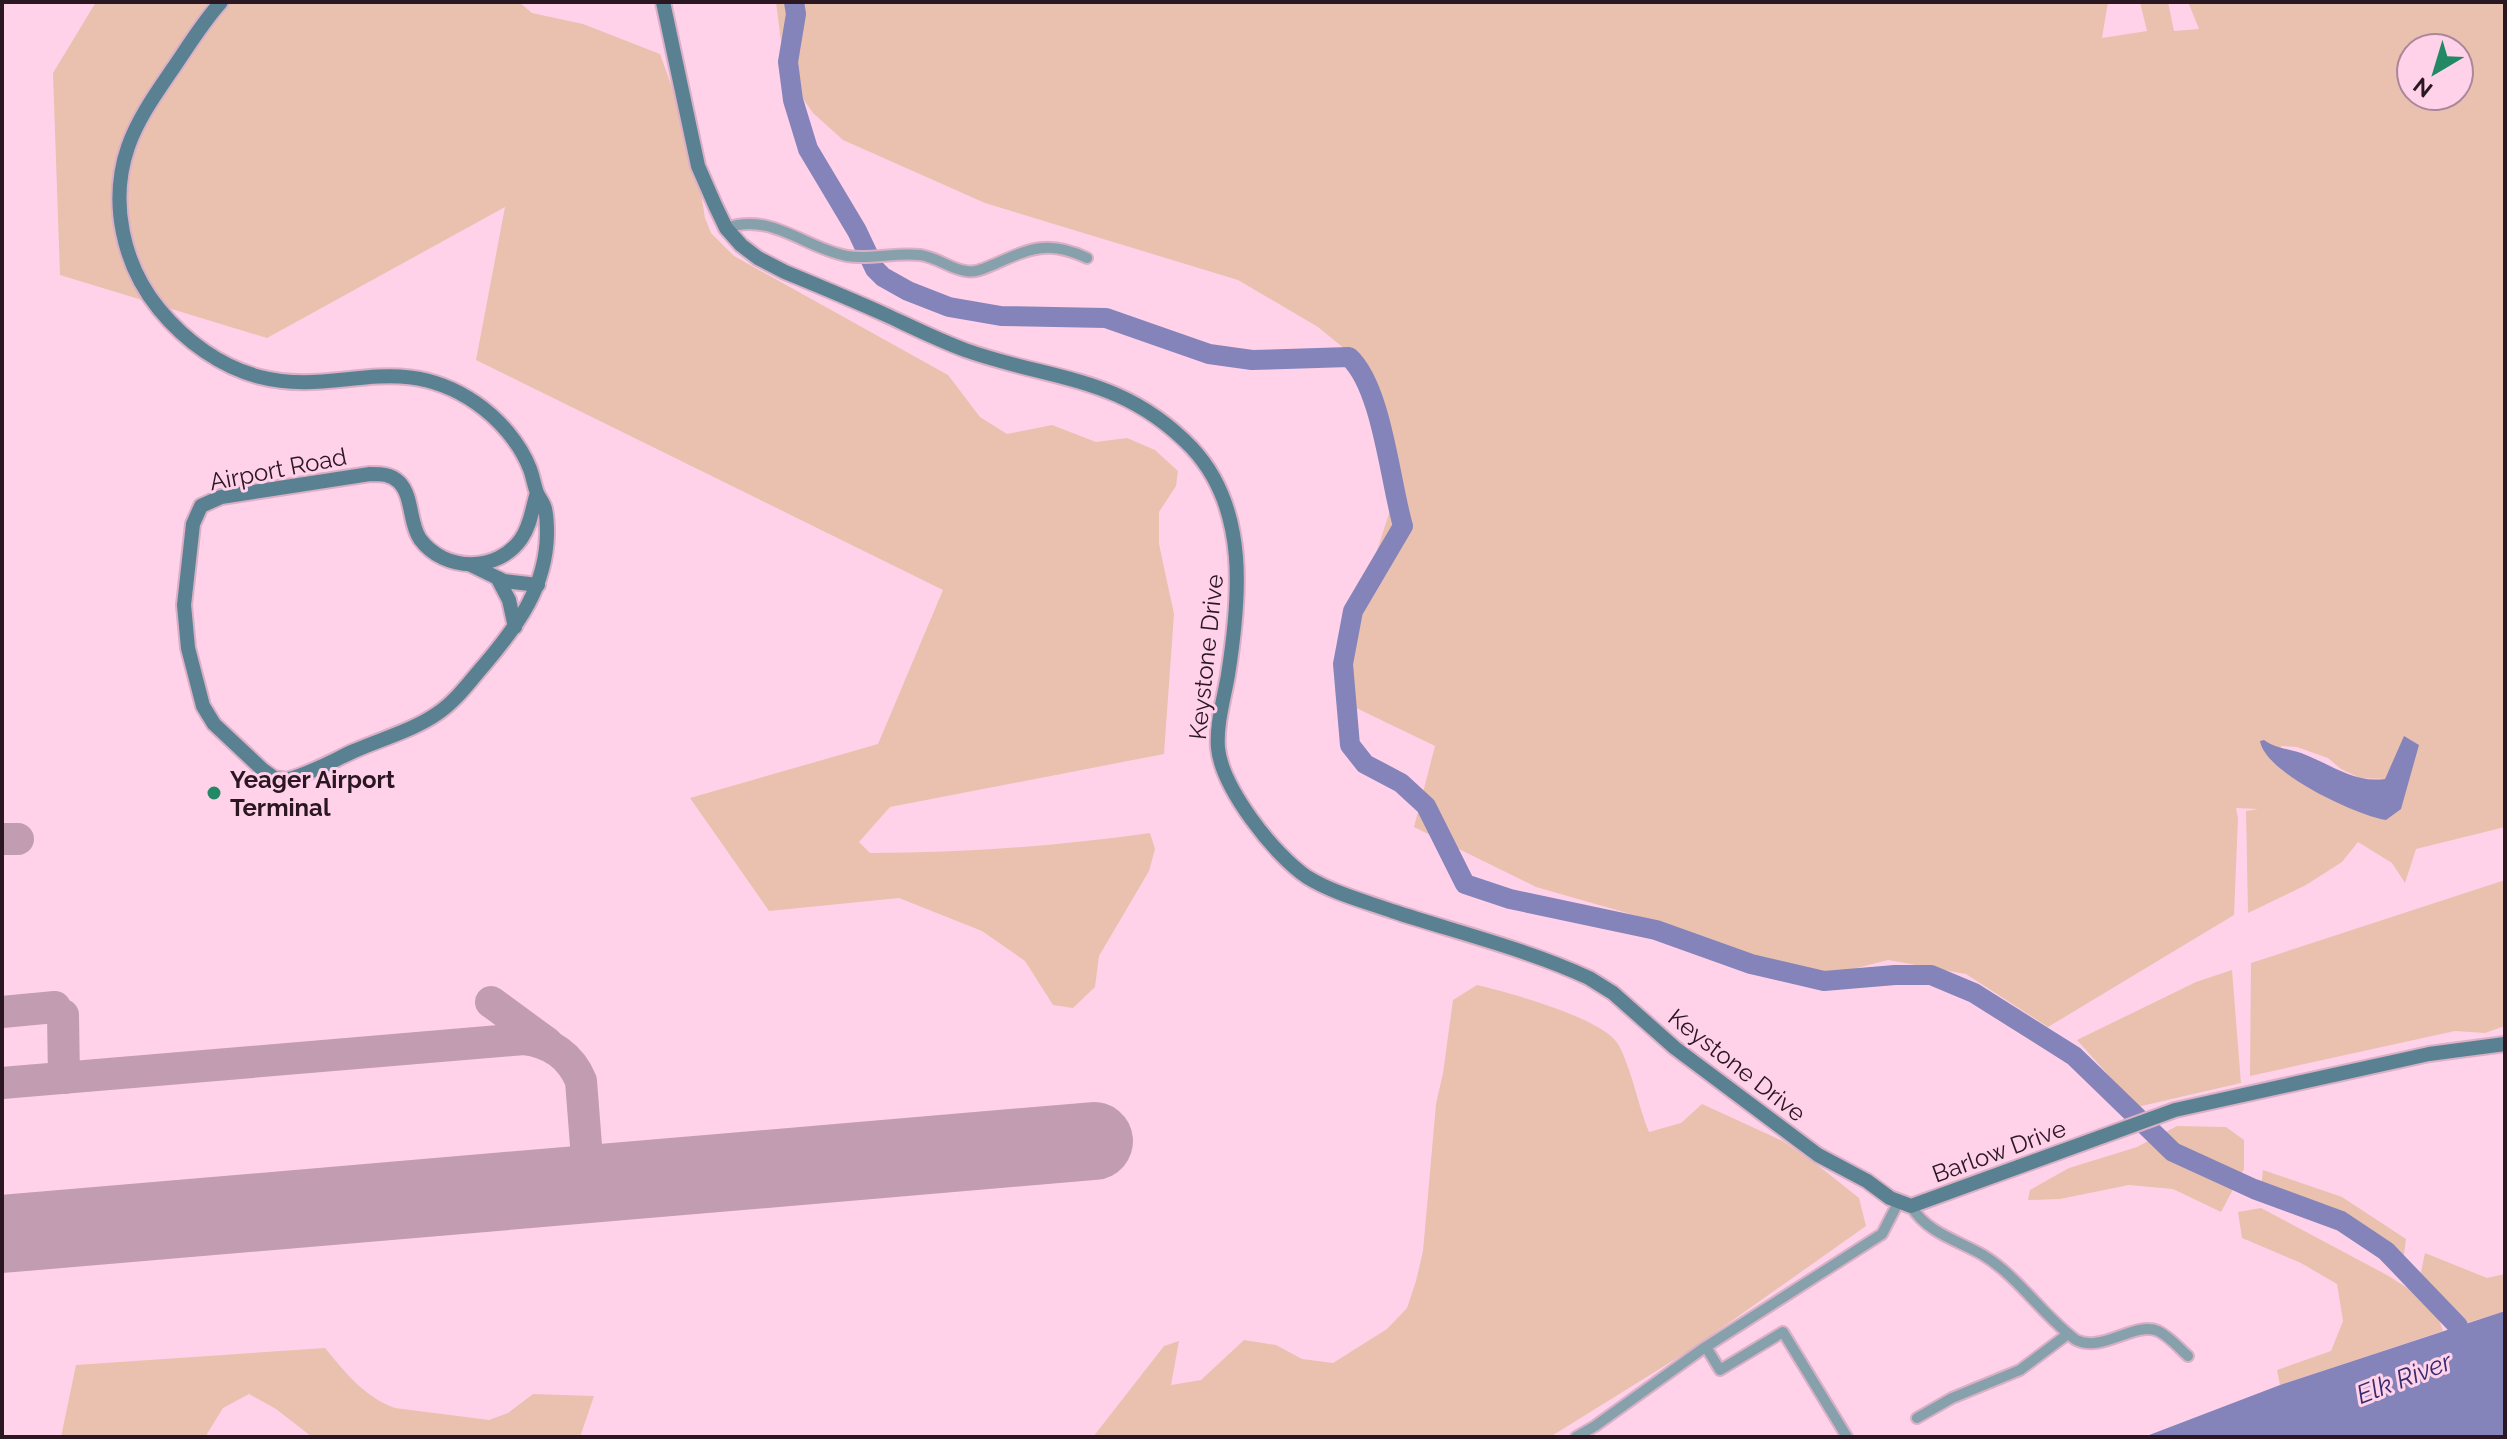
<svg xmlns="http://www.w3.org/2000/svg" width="2507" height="1439" font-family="Raleway,sans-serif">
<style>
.green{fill:#eac1af;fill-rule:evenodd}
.water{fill:#8584ba}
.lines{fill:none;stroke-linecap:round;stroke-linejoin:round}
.river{stroke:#8584ba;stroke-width:20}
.taxiway{stroke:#c29db1;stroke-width:32}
.runway{stroke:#c29db1;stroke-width:78}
.street-casing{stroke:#d9b0c6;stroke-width:14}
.secondary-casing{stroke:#d9b0c6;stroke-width:18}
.street{stroke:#86a1ab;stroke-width:10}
.secondary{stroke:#598191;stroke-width:14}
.poi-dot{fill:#238965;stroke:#ffd2ea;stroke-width:3}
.labels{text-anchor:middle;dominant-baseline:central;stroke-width:6;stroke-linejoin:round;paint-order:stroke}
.street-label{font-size:24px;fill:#2a1722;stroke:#ffd2ea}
.poi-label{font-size:24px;font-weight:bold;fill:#2a1722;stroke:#ffd2ea;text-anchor:start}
.water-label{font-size:26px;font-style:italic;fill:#342c6f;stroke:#ffd2ea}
</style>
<rect width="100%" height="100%" fill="#ffd2ea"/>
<!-- green -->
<g class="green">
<path d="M96,2h423l13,11 51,11 77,30 34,94 11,70 6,15 23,23 214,119 32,42 27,17 45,-9 44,17 31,-4 28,12 23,21 -2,15 -17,26v32l15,70 -10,140 -274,53 -31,35 11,11c93,0 187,-7 280,-20l5,16 -6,22 -50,85 -4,31 -22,21 -20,-3 -28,-44 -43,-30 -83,-33 -130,13 -79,-113 188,-54 65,-154 -467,-230 29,-153 -238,131 -207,-63 -7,-202z"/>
<path d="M776,2h1332l-6,36 45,-7 -7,-29h28l6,29 25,-2 -11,-27h317v825l-89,22 -11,34 -13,-20 -34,-21 -16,20 -36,23 -58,28 -2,-102 12,-2 -22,-1 2,10 -4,97 -186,112 -82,-53 -78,-14 -55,14 -62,-8 -123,-47 -112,-32 -122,-60 21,-81 -85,-41 -7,-73 25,-54 29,-89 -11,-55 -29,-75 -39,-32 -80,-47 -253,-77 -142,-63 -30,-27 -28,-40zM2411,48h48v48h-48zM2404,737l-26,81 -50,-20 -57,-38 11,-14 15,1 31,11 13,11 19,9 25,1z"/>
<polygon points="2505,880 2505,1026 2485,1033 2455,1031 2250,1076 2251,963"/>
<polygon points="2232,970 2241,1083 2137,1107 2077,1040 2196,982"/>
<path d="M1477,985c30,7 126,33 141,59 13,23 20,61 31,88l32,-9 21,-19 81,37 37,26 39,31 7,28 -171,121 -145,90h-457l71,-91 15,-5 -8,44 30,-5 43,-40 32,5 26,14 31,4 54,-34 20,-21 9,-27 7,-30 13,-147 7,-31 10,-73z"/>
<polygon points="2177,1126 2226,1127 2244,1140 2244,1169 2221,1212 2173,1189 2129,1185 2060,1199 2028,1200 2030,1190 2069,1168 2137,1147"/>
<polygon points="2263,1170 2342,1197 2406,1239 2403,1263 2358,1224 2316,1205 2261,1189"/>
<polygon points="2261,1208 2387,1275 2434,1305 2443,1331 2280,1385 2277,1370 2331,1351 2343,1321 2337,1284 2301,1263 2242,1238 2238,1212"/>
<polygon points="2425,1253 2487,1278 2505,1274 2505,1311 2464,1324 2420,1277"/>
<path d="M325,1348c20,24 39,49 70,60l94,12 19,-7 25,-19 61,2 -14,41h-268l-36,-28 -27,-15 -26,14 -16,26 1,3h-147l15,-72z"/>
</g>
<!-- water -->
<g class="water">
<path d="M2404,736l15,9 -18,64 -15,11c-30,-5 -121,-47 -126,-79l4,-1c12,9 28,9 42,15 28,11 48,28 79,24z"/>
<polygon points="2505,1311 2505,1437 2144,1437 2280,1385"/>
</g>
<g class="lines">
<!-- river -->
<path class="river" d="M794,2l2,12 -8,48 5,38 15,49 49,82 18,38 8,8 25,14 41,16 52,9 105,2 103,36 43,6 97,-3c33,30 41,125 54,169l-50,85 -10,53 7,81 15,19 36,19 25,23 39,78 45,15 146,31 95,34 73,17 71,-6h36l43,18 100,63 99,96 81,37 87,32 45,30 72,75"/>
<!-- taxiway -->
<g class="taxiway">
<polyline points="2,839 18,839"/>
<polyline points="491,1002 547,1043"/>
<polyline points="2,1012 55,1007"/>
<polyline points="63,1015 64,1078"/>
<path d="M2,1083l522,-44c26,3 47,17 57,42l8,103"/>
</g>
<!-- runway -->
<polyline class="runway" points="2,1234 1094,1141"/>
<defs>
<g id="street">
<path d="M726,228c46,-16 78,20 121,28 23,4 49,-4 73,-1 17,2 30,14 46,16 10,2 19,-3 29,-7 36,-16 54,-24 92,-6"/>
<path d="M1911,1206c16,27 46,34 72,49 36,22 59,60 93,85 27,13 58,-19 82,-9 11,5 21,17 30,25"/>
<polyline points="1706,1347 1720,1370 1783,1332 1847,1437"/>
<polyline points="1917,1418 1952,1398 2020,1370 2068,1334"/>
<polyline points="1576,1437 1595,1426 1701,1350 1882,1234 1898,1203"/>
</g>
<g id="secondary">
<path d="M221,2c-18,20 -32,43 -47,65 -17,25 -36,51 -46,80 -19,55 -5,118 31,162 26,32 62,58 101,68 77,20 138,-28 216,26 23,16 44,40 54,66 3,8 4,16 7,24 2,5 7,10 8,16 2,8 2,17 2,25 -1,53 -29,91 -62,130 -15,17 -28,36 -47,49 -24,17 -57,26 -84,38 -22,10 -44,23 -68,29l-12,-2 -11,-8 -49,-46 -11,-18 -15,-58 -4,-43 9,-81 8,-18 20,-9 149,-23c11,0 21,0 29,8 14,14 10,41 21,57 25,34 78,33 101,0 10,-14 11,-31 16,-46"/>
<path d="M663,2l35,164 17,39 11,23 15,17 17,13 27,14c34,14 68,28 101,43 26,12 52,25 79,35 87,31 157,25 227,98 57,61 48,151 36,227 -4,23 -12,50 -10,73 4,40 56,107 89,129 26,16 57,24 85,34 64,21 137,39 197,67l24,15 62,55 143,107 49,26 23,17 21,8 264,-96 254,-56 76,-10"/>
<polyline points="471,565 504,581 538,585"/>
<polyline points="498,579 509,600 515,627"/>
</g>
</defs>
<!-- street casing -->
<use href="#street" class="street-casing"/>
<!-- secondary casing -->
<use href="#secondary" class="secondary-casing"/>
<!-- street -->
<use href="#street" class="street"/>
<!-- secondary -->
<use href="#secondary" class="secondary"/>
</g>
<!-- markers -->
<circle class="poi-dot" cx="214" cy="793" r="8"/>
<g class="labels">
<!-- street labels -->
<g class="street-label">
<text transform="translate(278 469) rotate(-11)">Airport Road</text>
<text transform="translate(1206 657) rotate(-84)">Keystone Drive</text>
<text transform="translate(1737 1065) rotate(38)">Keystone Drive</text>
<text transform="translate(1999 1151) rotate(-20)">Barlow Drive</text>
</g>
<!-- poi labels -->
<g class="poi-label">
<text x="230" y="779">Yeager Airport<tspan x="230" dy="28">Terminal</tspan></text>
</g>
<!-- water labels -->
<g class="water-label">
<text transform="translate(2404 1378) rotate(-21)">Elk River</text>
</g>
</g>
<!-- border -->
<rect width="2507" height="1439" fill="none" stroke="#2a1722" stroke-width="8"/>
<!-- north arrow -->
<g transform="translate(2435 72) rotate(218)"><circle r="38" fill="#ffd2ea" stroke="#aa879a" stroke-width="2"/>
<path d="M0-6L14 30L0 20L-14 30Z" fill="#238965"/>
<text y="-12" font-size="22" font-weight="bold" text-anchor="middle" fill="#2a1722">N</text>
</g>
</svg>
